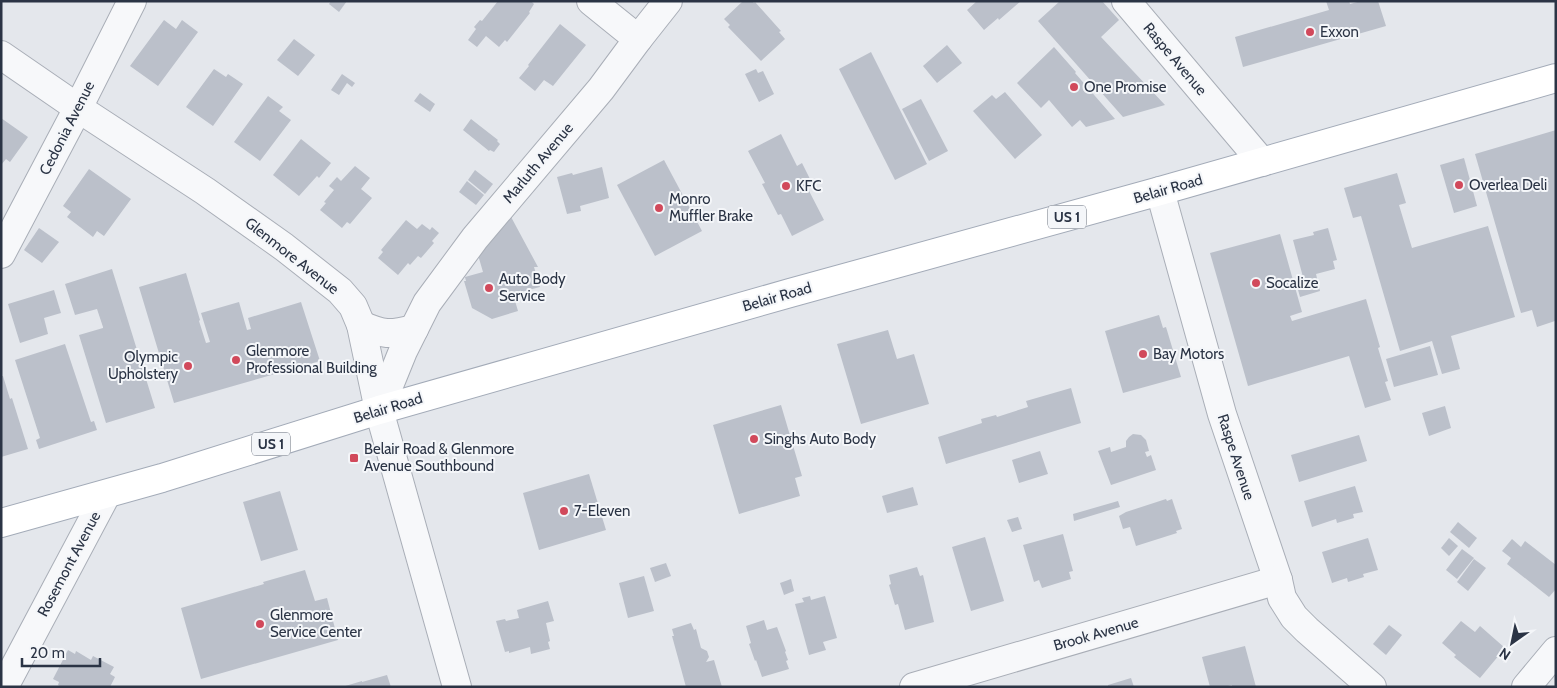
<svg xmlns="http://www.w3.org/2000/svg" width="1557" height="688" font-family="Cabin,sans-serif">
<style>
.building{fill:#bbc0ca}
.lines{fill:none;stroke-linecap:round;stroke-linejoin:round}
.minor-casing{stroke:#a9aeb7;stroke-width:30}
.tertiary-casing{stroke:#a9aeb7;stroke-width:30}
.primary-casing{stroke:#a3abb8;stroke-width:30}
.minor{stroke:#f7f8fa;stroke-width:28}
.tertiary{stroke:#f7f8fa;stroke-width:28}
.primary{stroke:#fff;stroke-width:28}
.poi-dot{fill:#d1495b;stroke:#f4f6f9;stroke-width:2}
.labels{text-anchor:middle;dominant-baseline:central;stroke-width:4;stroke-linejoin:round;paint-order:stroke}
.shield{fill:#f4f6f9;stroke:#676e7b;stroke-width:1}
.shield-label{font-size:14px;font-weight:bold;fill:#2b3445}
.poi-label{font-size:15px;fill:#2b3445;stroke:#f4f6f9;text-anchor:start}
.street-label{font-size:15px;fill:#2b3445;stroke:#f4f6f9}
</style>
<rect width="100%" height="100%" fill="#e4e7ec"/>
<!-- building -->
<g class="building">
<polygon points="331,1 347,1 339,12 329,4"/>
<polygon points="498,1 531,1 534,4 529,12 530,13 507,42 505,40 499,47 486,36 477,47 468,40 476,29 474,27 480,20 482,21"/>
<polygon points="743,1 752,1 754,3 755,2 781,31 779,32 785,39 761,61 728,27 730,25 724,19"/>
<polygon points="977,1 1021,1 999,20 998,18 984,30 967,10"/>
<polygon points="1060,1 1102,1 1119,20 1101,37 1165,105 1123,117 1038,21"/>
<polygon points="1326,1 1349,1 1350,4 1361,1 1378,1 1386,26 1243,67 1235,37 1329,10"/>
<polygon points="164,20 176,29 182,20 198,32 158,86 130,66"/>
<polygon points="560,24 586,45 553,86 544,80 535,91 519,78 529,66 528,65"/>
<polygon points="294,39 315,55 298,76 277,60"/>
<polygon points="947,45 962,63 937,83 923,66"/>
<polygon points="1054,47 1076,72 1075,73 1115,119 1086,127 1080,120 1072,127 1049,100 1041,108 1017,83"/>
<polygon points="871,52 927,164 895,180 839,69"/>
<polygon points="214,69 226,77 228,74 243,84 213,126 186,107"/>
<polygon points="756,69 758,73 763,71 774,94 759,102 745,74"/>
<polygon points="342,74 355,83 352,87 347,83 339,95 331,90"/>
<polygon points="1005,92 1042,135 1015,159 973,111 992,95 996,99"/>
<polygon points="420,93 435,104 430,112 414,101"/>
<polygon points="268,96 283,107 279,111 291,120 260,161 234,142"/>
<polygon points="921,99 948,151 929,161 902,109"/>
<polygon points="1,118 28,137 10,162 6,159 1,165"/>
<polygon points="471,119 498,140 497,141 500,144 494,152 490,150 489,151 463,130"/>
<polygon points="1556,130 1556,322 1555,321 1537,327 1532,310 1521,313 1475,154"/>
<polygon points="781,134 797,166 802,163 813,185 807,187 824,220 792,236 781,214 778,215 762,184 765,183 748,151"/>
<polygon points="301,139 331,163 319,178 317,176 299,196 273,175"/>
<polygon points="1464,158 1477,206 1454,213 1440,165"/>
<polygon points="664,160 702,231 655,256 617,185"/>
<polygon points="355,166 370,178 361,189 372,198 350,224 347,222 342,228 320,210 326,203 324,202 334,190 329,186 337,177 341,181"/>
<polygon points="602,167 609,198 580,206 581,211 567,214 557,177 572,173 573,175"/>
<polygon points="89,169 131,199 104,236 97,231 93,237 67,217 71,212 63,206"/>
<polygon points="475,170 493,184 485,194 468,180"/>
<polygon points="1397,173 1406,203 1399,205 1412,248 1488,226 1515,317 1451,336 1460,369 1442,374 1432,341 1400,351 1361,216 1353,218 1344,188"/>
<polygon points="467,181 484,195 476,205 459,192"/>
<polygon points="510,215 538,267 534,267 540,287 513,294 518,311 492,319 472,308 464,281 466,281 465,277 483,272 478,255"/>
<polygon points="406,220 417,229 422,224 430,230 432,227 439,233 432,241 434,243 421,258 418,256 410,265 408,263 398,275 378,258 383,252 381,250"/>
<polygon points="39,228 59,242 42,263 24,250"/>
<polygon points="1328,228 1337,260 1333,261 1335,269 1316,274 1320,291 1300,297 1295,279 1303,277 1293,240 1314,235 1313,232"/>
<polygon points="1280,234 1302,312 1290,316 1292,321 1366,299 1380,347 1378,348 1388,381 1385,382 1391,400 1365,408 1349,356 1248,386 1210,253"/>
<polygon points="112,269 155,408 106,423 79,335 103,328 103,327 97,309 75,315 65,284"/>
<polygon points="186,273 200,320 199,321 206,343 210,342 201,313 239,302 247,330 251,329 248,318 301,302 320,361 174,403 139,287"/>
<polygon points="54,290 61,313 44,318 48,334 20,343 8,304"/>
<polygon points="1159,315 1163,328 1166,327 1181,377 1123,393 1105,331"/>
<polygon points="888,330 897,359 914,354 929,404 861,424 837,344"/>
<polygon points="65,344 91,422 94,421 97,430 39,449 36,440 40,438 15,360"/>
<polygon points="1430,346 1438,375 1394,387 1386,359"/>
<polygon points="1,376 3,376 10,399 12,398 28,449 1,457"/>
<polygon points="1071,388 1081,423 946,464 938,437 982,423 981,419 996,415 997,417 1028,407 1026,401"/>
<polygon points="781,405 802,476 795,478 800,496 739,514 713,425"/>
<polygon points="1445,406 1451,428 1429,436 1422,413"/>
<polygon points="1133,434 1141,435 1146,440 1149,451 1145,452 1147,457 1151,455 1156,470 1111,485 1098,451 1110,447 1111,452 1126,447 1126,441 1129,437"/>
<polygon points="1359,435 1367,461 1299,482 1291,455"/>
<polygon points="1040,451 1048,474 1019,483 1012,460"/>
<polygon points="589,474 606,530 539,550 523,493"/>
<polygon points="1355,486 1363,512 1353,514 1354,518 1337,523 1336,519 1312,527 1304,501"/>
<polygon points="913,487 918,505 887,513 882,496"/>
<polygon points="280,491 298,550 261,561 243,502"/>
<polygon points="1166,499 1167,501 1172,499 1182,529 1176,531 1177,533 1136,546 1130,527 1123,529 1119,516 1126,512"/>
<polygon points="1118,501 1120,507 1074,521 1073,514"/>
<polygon points="1018,517 1022,529 1012,532 1007,520"/>
<polygon points="1458,522 1477,538 1469,548 1450,532"/>
<polygon points="1063,534 1073,571 1069,572 1071,579 1042,588 1039,580 1034,582 1023,545"/>
<polygon points="985,537 1004,601 971,611 952,547"/>
<polygon points="1368,538 1378,570 1363,574 1364,577 1348,582 1347,578 1332,583 1322,552"/>
<polygon points="1449,538 1458,546 1449,556 1441,548"/>
<polygon points="1512,539 1521,547 1525,541 1556,565 1556,589 1549,597 1507,564 1511,558 1502,551"/>
<polygon points="1462,549 1474,558 1457,579 1446,570"/>
<polygon points="1474,559 1486,568 1468,591 1457,582"/>
<polygon points="666,563 671,576 655,582 650,568"/>
<polygon points="917,567 920,576 923,575 934,622 905,630 898,604 895,605 889,585 891,584 889,575"/>
<polygon points="305,570 315,601 327,598 338,640 201,679 181,608 264,584 263,582"/>
<polygon points="644,576 654,611 628,618 619,583"/>
<polygon points="791,579 794,591 784,595 780,583"/>
<polygon points="810,596 811,600 825,596 837,638 823,642 826,650 809,655 795,604 804,602 802,598"/>
<polygon points="548,601 554,621 546,623 550,641 548,642 550,649 531,654 530,647 509,653 509,651 505,652 496,621 505,619 506,621 519,618 517,610"/>
<polygon points="764,620 767,630 777,627 786,651 785,652 788,660 786,661 789,669 762,677 756,660 755,661 749,644 751,643 746,626"/>
<polygon points="1461,621 1475,632 1480,626 1505,648 1480,678 1454,657 1456,655 1442,643"/>
<polygon points="691,623 694,630 696,629 701,648 707,651 709,657 706,662 714,660 722,687 686,687 672,636 674,636 672,629"/>
<polygon points="1389,625 1402,635 1386,655 1373,644"/>
<polygon points="1245,646 1256,687 1232,687 1232,685 1224,687 1210,687 1202,657"/>
<polygon points="68,650 75,654 76,651 91,660 93,656 114,667 110,674 115,677 110,687 61,687 58,685 59,682 53,679"/>
<polygon points="387,675 391,687 342,687 362,681 362,682"/>
<polygon points="1131,678 1134,687 1108,687 1108,685"/>
</g>
<g class="lines">
<defs>
<g id="minor">
<polyline points="591,1 638,39"/>
<polyline points="1126,1 1262,162"/>
<polyline points="1,55 78,108 205,191 284,247 340,291 353,306 361,325 379,410"/>
<polyline points="1160,191 1222,414 1278,580 1282,598 1294,617 1307,630 1372,687"/>
<polyline points="1,254 78,108 132,1"/>
<path d="M361,325c23,10 28,10 53,4"/>
<polyline points="379,410 403,351 427,303 475,238 601,89 638,39 668,1"/>
<polyline points="4,687 106,495"/>
<polyline points="914,687 1278,580"/>
<polyline points="1526,687 1556,651"/>
</g>
<polyline id="tertiary" points="379,410 457,687"/>
<polyline id="primary" points="1,523 162,478 379,410 790,293 1160,191 1556,78"/>
</defs>
<!-- minor casing -->
<use href="#minor" class="minor-casing"/>
<!-- tertiary casing -->
<use href="#tertiary" class="tertiary-casing"/>
<!-- primary casing -->
<use href="#primary" class="primary-casing"/>
<!-- minor -->
<use href="#minor" class="minor"/>
<!-- tertiary -->
<use href="#tertiary" class="tertiary"/>
<!-- primary -->
<use href="#primary" class="primary"/>
</g>
<!-- markers -->
<g class="poi-dot">
<circle cx="1310" cy="32" r="5"/>
<circle cx="1074" cy="87" r="5"/>
<circle cx="1459" cy="185" r="5"/>
<circle cx="786" cy="186" r="5"/>
<circle cx="659" cy="208" r="5"/>
<circle cx="1256" cy="283" r="5"/>
<circle cx="489" cy="288" r="5"/>
<circle cx="1143" cy="354" r="5"/>
<circle cx="236" cy="360" r="5"/>
<circle cx="188" cy="366" r="5"/>
<circle cx="754" cy="439" r="5"/>
<rect x="349" y="453" width="10" height="10" rx="2.5"/>
<circle cx="564" cy="511" r="5"/>
<circle cx="260" cy="624" r="5"/>
</g>
<g class="labels">
<!-- shield labels -->
<g class="shield">
<rect x="1048" y="205.5" width="38" height="23" rx="4"/>
<rect x="252" y="432.5" width="38" height="23" rx="4"/>
</g>
<g class="shield-label">
<text x="1067" y="217">US 1</text>
<text x="271" y="444">US 1</text>
</g>
<!-- poi labels -->
<g class="poi-label">
<text x="1320" y="32">Exxon</text>
<text x="1084" y="87">One Promise</text>
<text x="1469" y="185">Overlea Deli</text>
<text x="796" y="186">KFC</text>
<text x="669" y="199">Monro<tspan x="669" dy="17">Muffler Brake</tspan></text>
<text x="499" y="279">Auto Body<tspan x="499" dy="17">Service</tspan></text>
<text x="1266" y="283">Socalize</text>
<text x="246" y="351">Glenmore<tspan x="246" dy="17">Professional Building</tspan></text>
<text x="1153" y="354">Bay Motors</text>
<text x="178" y="357" text-anchor="end">Olympic<tspan x="178" dy="17">Upholstery</tspan></text>
<text x="764" y="439">Singhs Auto Body</text>
<text x="364" y="449">Belair Road &amp; Glenmore<tspan x="364" dy="17">Avenue Southbound</tspan></text>
<text x="574" y="511">7-Eleven</text>
<text x="270" y="615">Glenmore<tspan x="270" dy="17">Service Center</tspan></text>
</g>
<!-- street labels -->
<g class="street-label">
<text transform="translate(1175 59) rotate(50)">Raspe Avenue</text>
<text transform="translate(67 128) rotate(-63)">Cedonia Avenue</text>
<text transform="translate(538 163) rotate(-50)">Marluth Avenue</text>
<text transform="translate(1168 189) rotate(-16)">Belair Road</text>
<text transform="translate(292 256) rotate(38)">Glenmore Avenue</text>
<text transform="translate(777 297) rotate(-16)">Belair Road</text>
<text transform="translate(388 408) rotate(-17)">Belair Road</text>
<text transform="translate(1236 457) rotate(72)">Raspe Avenue</text>
<text transform="translate(69 564) rotate(-62)">Rosemont Avenue</text>
<text transform="translate(1096 634) rotate(-16)">Brook Avenue</text>
</g>
</g>
<!-- border -->
<rect width="1557" height="688" fill="none" stroke="#2b3445" stroke-width="5"/>
<!-- north arrow -->
<g transform="translate(1512 643) rotate(213)" stroke="#f4f6f9" stroke-width="4" paint-order="stroke">
<path d="M0-4L9 19L0 12L-9 19Z" fill="#2b3445"/>
<text y="-8" font-size="14" font-weight="bold" text-anchor="middle" fill="#2b3445">N</text>
</g>
<!-- scale -->
<path d="M22 658v8h78v-8" fill="none" stroke="#2b3445" stroke-width="2.5"/>
<text x="30" y="658" font-size="15" fill="#2b3445" stroke="#f4f6f9" stroke-width="4" paint-order="stroke">20 m</text>
</svg>
